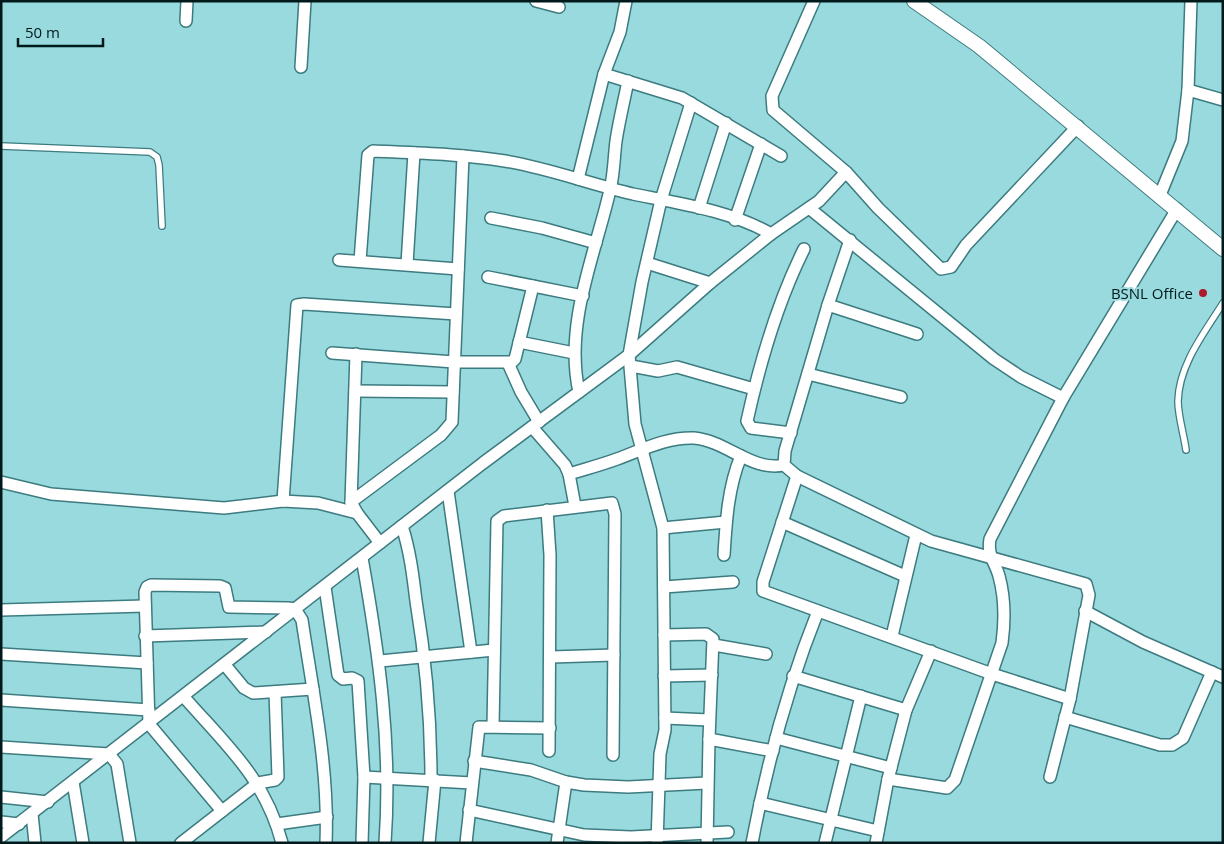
<svg xmlns="http://www.w3.org/2000/svg" width="1224" height="844" font-family="'Open Sans',sans-serif">
<style>
.lines{fill:none;stroke-linecap:round;stroke-linejoin:round}
.service-casing{stroke:#3c7b7f;stroke-width:8}
.minor-casing{stroke:#3c7b7f;stroke-width:14}
.tertiary-casing{stroke:#3c7b7f;stroke-width:16}
.service{stroke:#fff;stroke-width:5.5}
.minor{stroke:#fff;stroke-width:11}
.tertiary{stroke:#fff;stroke-width:14}
.poi-dot{fill:#ae1b2e;stroke:#99dade;stroke-width:2}
.labels{text-anchor:middle;dominant-baseline:central;stroke-width:4;stroke-linejoin:round;paint-order:stroke}
.poi-label{font-size:15px;fill:#00191b;stroke:#99dade;text-anchor:end}
</style>
<rect width="100%" height="100%" fill="#99dade"/>
<g class="lines">
<defs>
<g id="service">
<polyline points="1,146 150,152 157,157 159,165 162,226"/>
<path d="M1186,450c-2,-15 -8,-34 -8,-49 1,-37 27,-69 45,-98"/>
</g>
<g id="minor">
<polyline points="536,1 559,7"/>
<polyline points="814,1 772,96 773,110 846,172 878,208 941,269 951,267 966,245 1078,126"/>
<polyline points="186,21 187,1"/>
<polyline points="301,67 305,1"/>
<polyline points="604,74 682,98 781,156"/>
<polyline points="1188,90 1223,100"/>
<polyline points="578,179 604,74 620,32 626,1"/>
<polyline points="1160,195 1182,141 1188,90 1191,1"/>
<polyline points="699,208 726,123"/>
<polyline points="809,208 994,359 1021,377 1063,398"/>
<polyline points="491,218 542,228 596,243"/>
<polyline points="735,220 761,144"/>
<polyline points="850,240 828,305 785,451 784,465 797,476 931,541 1086,584 1089,595 1070,699 1050,777"/>
<polyline points="339,260 458,269"/>
<path d="M360,261l8,-106 5,-4c44,2 88,3 132,10 43,7 85,23 128,33 45,9 99,17 138,40"/>
<polyline points="647,263 710,283"/>
<polyline points="407,264 414,153"/>
<polyline points="488,277 583,296"/>
<polyline points="828,305 917,334"/>
<polyline points="519,342 574,353"/>
<polyline points="332,353 454,362 512,362 515,359 533,286"/>
<polyline points="356,354 351,502 357,513 380,543"/>
<polyline points="508,363 521,392 539,422"/>
<polyline points="631,366 658,371 677,367 754,389"/>
<polyline points="808,374 901,397"/>
<polyline points="355,391 453,392"/>
<path d="M579,392c-15,-68 16,-137 31,-202 4,-16 4,-33 6,-49 3,-20 8,-40 12,-60"/>
<polyline points="532,427 565,465 569,474 575,506"/>
<path d="M791,433l-40,-5 -4,-7c13,-59 30,-118 57,-172"/>
<path d="M569,474c16,-5 32,-9 48,-15 25,-9 49,-22 77,-21 33,3 58,34 90,27"/>
<polyline points="797,476 763,582 763,591 992,674 1070,699"/>
<polyline points="1,482 51,494 224,508 283,501 318,503 357,513"/>
<polyline points="448,491 471,652"/>
<polyline points="283,501 297,305 304,304 456,314"/>
<polyline points="351,502 441,435 452,422 463,156"/>
<polyline points="547,510 550,555 549,751"/>
<polyline points="782,522 905,576"/>
<path d="M402,526c8,25 11,50 14,75 10,60 15,119 15,179"/>
<polyline points="663,528 726,522"/>
<path d="M724,555c2,-33 4,-68 17,-99"/>
<path d="M362,558c17,95 30,188 23,285"/>
<polyline points="325,587 338,675 343,679 352,678 358,681 364,777 362,843"/>
<polyline points="664,587 733,582"/>
<polyline points="1,610 145,606"/>
<polyline points="1085,611 1143,642 1223,677"/>
<polyline points="664,635 706,634 713,639 709,739 773,751"/>
<polyline points="145,636 266,632"/>
<polyline points="892,636 916,535"/>
<polyline points="714,645 766,654"/>
<polyline points="1,654 147,663"/>
<polyline points="551,657 614,655"/>
<polyline points="380,661 494,650"/>
<polyline points="225,665 244,688 253,693 313,689"/>
<polyline points="664,676 712,675"/>
<polyline points="793,676 906,710"/>
<path d="M184,697c42,48 81,81 98,146"/>
<polyline points="1,700 149,710"/>
<polyline points="1065,717 1160,745 1172,745 1183,738 1212,672"/>
<polyline points="665,718 709,720"/>
<polyline points="493,726 497,521 504,516 612,503 615,514 613,755"/>
<polyline points="776,738 891,768"/>
<polyline points="1,747 109,754 117,764 130,843"/>
<polyline points="474,761 531,770 566,782 584,785 628,787 707,783"/>
<polyline points="364,777 472,783"/>
<path d="M888,779l59,9 8,-8 47,-137c3,-22 3,-45 -3,-67 -4,-14 -12,-21 -9,-37l73,-141 114,-189"/>
<polyline points="73,782 83,843"/>
<polyline points="1,797 48,802"/>
<polyline points="760,803 878,831"/>
<polyline points="469,810 584,835 631,837 728,832"/>
<path d="M222,811l-73,-87 -4,-132 2,-5 4,-2 69,1 5,2 4,19 59,1 7,1 7,11c11,74 27,148 24,223"/>
<polyline points="32,814 35,843"/>
<polyline points="1,822 19,824"/>
<polyline points="277,824 327,817"/>
<polyline points="1,837 483,463 629,355 710,283 771,234 819,201 846,172"/>
<polyline points="181,843 258,783 275,780 278,777 275,692"/>
<polyline points="429,843 435,780"/>
<polyline points="466,843 479,727 550,728"/>
<polyline points="557,843 566,782"/>
<polyline points="657,843 660,754 665,730 663,528 635,424 629,355 642,282 661,200 691,103"/>
<polyline points="707,843 709,739"/>
<path d="M752,843c15,-80 36,-157 66,-232"/>
<polyline points="825,843 861,696"/>
<polyline points="876,843 888,779 906,710 931,651"/>
</g>
<polyline id="tertiary" points="914,1 979,46 1223,249"/>
</defs>
<!-- service casing -->
<use href="#service" class="service-casing"/>
<!-- minor casing -->
<use href="#minor" class="minor-casing"/>
<!-- tertiary casing -->
<use href="#tertiary" class="tertiary-casing"/>
<!-- service -->
<use href="#service" class="service"/>
<!-- minor -->
<use href="#minor" class="minor"/>
<!-- tertiary -->
<use href="#tertiary" class="tertiary"/>
</g>
<!-- markers -->
<circle class="poi-dot" cx="1203" cy="293" r="5"/>
<g class="labels">
<!-- poi labels -->
<g class="poi-label">
<text x="1193" y="293">BSNL Office</text>
</g>
</g>
<!-- border -->
<rect width="1224" height="844" fill="none" stroke="#00191b" stroke-width="5"/>
<!-- scale -->
<path d="M18 38v8h85v-8" fill="none" stroke="#00191b" stroke-width="2.5"/>
<text x="25" y="38" font-size="15" fill="#00191b" stroke="#99dade" stroke-width="4" paint-order="stroke">50 m</text>
</svg>
